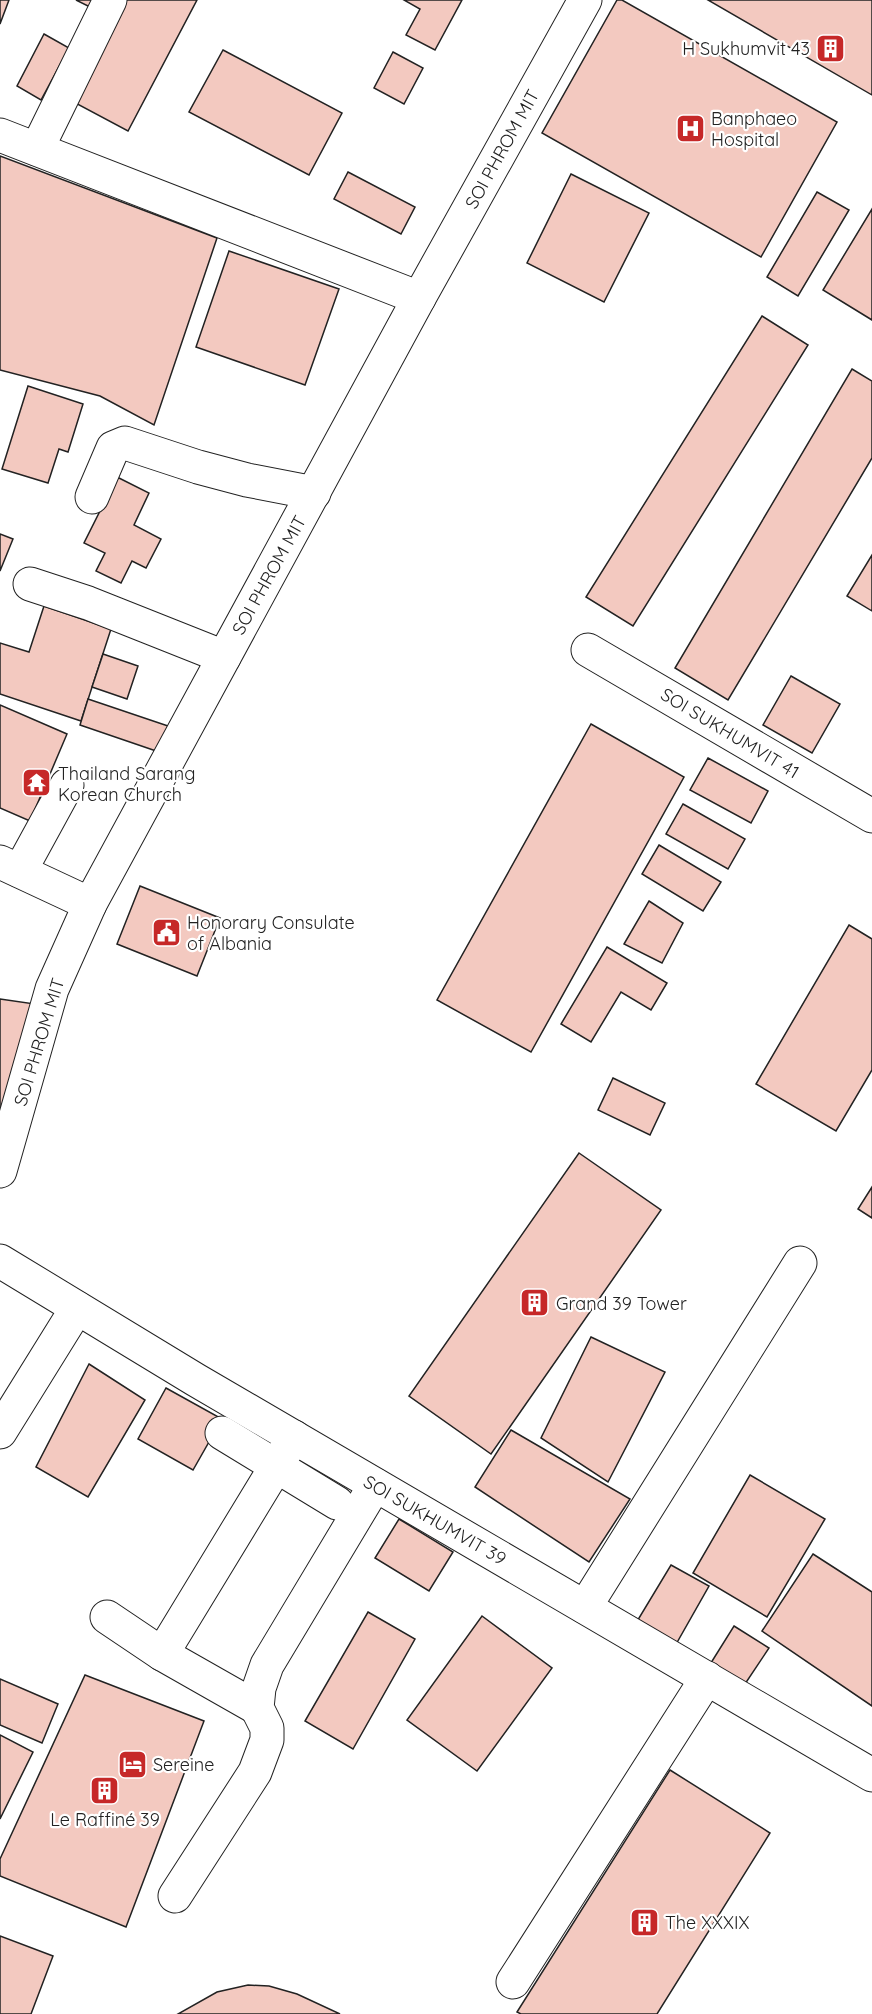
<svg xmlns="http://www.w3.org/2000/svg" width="872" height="2014" font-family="Quicksand,sans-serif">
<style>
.building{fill:#f3c9c0;stroke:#222;stroke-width:1.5}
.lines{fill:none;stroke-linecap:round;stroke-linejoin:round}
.minor-casing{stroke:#222;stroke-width:35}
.minor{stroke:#fff;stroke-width:33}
.labels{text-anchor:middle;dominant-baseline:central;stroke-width:4.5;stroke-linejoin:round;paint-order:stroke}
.poi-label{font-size:18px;fill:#222;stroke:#fff;text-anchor:start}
.street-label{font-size:18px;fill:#222;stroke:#fff}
</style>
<rect width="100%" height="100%" fill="#fff"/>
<!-- building -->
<g class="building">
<polygon points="0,0 9,0 0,24"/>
<polygon points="76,0 94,0 90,7"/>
<polygon points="118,0 197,0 128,131 66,98"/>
<polygon points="404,0 462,0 435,50 406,35 420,9"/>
<polygon points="617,0 622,0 837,122 761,257 542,133"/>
<polygon points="708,0 872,0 872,95"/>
<polygon points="44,34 69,48 41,100 17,86"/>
<polygon points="223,50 342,113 309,175 189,112"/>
<polygon points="393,52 423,68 404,104 374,88"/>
<polygon points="0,156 217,238 154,425 100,396 0,370"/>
<polygon points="348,172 415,207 401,234 334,199"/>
<polygon points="571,174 649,213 604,302 527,263"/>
<polygon points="817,192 849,210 798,296 767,277"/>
<polygon points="872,209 872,320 823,290"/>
<polygon points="229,251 339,289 305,385 196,347"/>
<polygon points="762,316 808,345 633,626 586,597"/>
<polygon points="852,369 872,381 872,458 728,700 675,668"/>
<polygon points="28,386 83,404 68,452 59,449 48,483 2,469"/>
<polygon points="117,477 149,493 134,525 161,539 146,568 132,561 121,583 96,571 105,553 84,543"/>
<polygon points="0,534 13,539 0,571"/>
<polygon points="872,555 872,611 847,596"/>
<polygon points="44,606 111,629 81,721 0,694 0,643 29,652"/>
<polygon points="103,654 138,666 127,699 92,687"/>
<polygon points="791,676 840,704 812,753 763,725"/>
<polygon points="88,699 171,727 162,753 80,725"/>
<polygon points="0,705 67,734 30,821 0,808"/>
<polygon points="591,724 684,777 531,1052 437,1000"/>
<polygon points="708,758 768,791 751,823 690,790"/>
<polygon points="683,804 745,839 728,869 666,834"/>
<polygon points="659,845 721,882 703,911 642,874"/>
<polygon points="140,886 220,918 197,976 117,944"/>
<polygon points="649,901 683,923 662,963 624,944"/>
<polygon points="849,925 872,939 872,1070 836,1131 756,1084"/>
<polygon points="607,947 667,983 651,1010 621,992 591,1042 561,1024"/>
<polygon points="0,999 42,1005 0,1146"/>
<polygon points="613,1078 665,1103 650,1135 598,1110"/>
<polygon points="579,1153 661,1210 491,1454 409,1396"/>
<polygon points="872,1187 872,1218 858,1209"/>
<polygon points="591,1337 665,1372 608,1482 541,1438"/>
<polygon points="89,1364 145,1400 88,1497 36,1467"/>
<polygon points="166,1388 222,1419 193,1470 138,1439"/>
<polygon points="511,1430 630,1499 589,1562 475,1487"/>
<polygon points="750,1475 825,1519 767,1617 693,1573"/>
<polygon points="399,1519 453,1552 429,1591 375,1558"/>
<polygon points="813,1554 872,1592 872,1706 762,1631"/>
<polygon points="671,1565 709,1586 675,1646 636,1623"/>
<polygon points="368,1612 415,1639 353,1749 305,1721"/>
<polygon points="482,1616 552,1668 477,1771 407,1720"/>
<polygon points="734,1626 769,1648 745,1684 709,1666"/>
<polygon points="85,1675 204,1721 126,1927 0,1876 0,1859"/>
<polygon points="0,1679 58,1704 42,1743 0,1725"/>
<polygon points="0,1735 33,1752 0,1819"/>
<polygon points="670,1770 770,1833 657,2014 521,2014 517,2012"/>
<polygon points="0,1936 53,1956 31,2014 0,2014"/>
<polygon points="248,1985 269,1986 297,1994 340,2014 178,2014 217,1992"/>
</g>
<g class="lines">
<defs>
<g id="minor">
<polyline points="0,135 419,298"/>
<polyline points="37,149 110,0"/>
<polyline points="92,497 113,448 125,443 198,467 247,480 314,493"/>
<polyline points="30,584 88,603 224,657"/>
<polyline points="588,650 872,816"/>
<polyline points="0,862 90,904"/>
<polyline points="20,871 67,785"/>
<polyline points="0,1171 52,989 90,904 419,298 585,0"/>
<polyline points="0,1261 196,1380 872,1775"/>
<polyline points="0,1432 77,1308"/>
<polyline points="222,1433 337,1503"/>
<polyline points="585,1607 800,1263"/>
<polyline points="107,1617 162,1654 257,1708"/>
<polyline points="162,1654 294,1437"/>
<polyline points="175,1896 255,1772 267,1740 267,1728 257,1708 259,1688 267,1665 375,1485"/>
<polyline points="513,1982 707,1678"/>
</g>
</defs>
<!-- minor casing -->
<use href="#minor" class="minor-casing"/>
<!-- minor -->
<use href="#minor" class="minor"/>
</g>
<!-- icons -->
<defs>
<symbol id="building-square" viewBox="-11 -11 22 22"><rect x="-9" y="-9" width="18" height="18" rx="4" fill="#c62828" stroke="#fff"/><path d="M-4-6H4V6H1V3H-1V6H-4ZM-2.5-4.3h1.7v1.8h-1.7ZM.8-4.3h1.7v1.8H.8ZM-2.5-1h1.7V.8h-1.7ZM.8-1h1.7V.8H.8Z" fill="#fff"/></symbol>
<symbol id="hospital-square" viewBox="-11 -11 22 22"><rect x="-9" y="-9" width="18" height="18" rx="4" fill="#c62828" stroke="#fff"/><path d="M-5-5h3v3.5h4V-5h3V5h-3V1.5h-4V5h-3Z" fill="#fff"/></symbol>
<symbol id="temple-square" viewBox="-11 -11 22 22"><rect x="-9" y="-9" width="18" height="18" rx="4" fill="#c62828" stroke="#fff"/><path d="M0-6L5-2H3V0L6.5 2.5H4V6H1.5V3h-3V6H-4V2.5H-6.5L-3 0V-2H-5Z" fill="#fff"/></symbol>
<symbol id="civic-square" viewBox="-11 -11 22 22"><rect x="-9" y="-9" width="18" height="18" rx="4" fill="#c62828" stroke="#fff"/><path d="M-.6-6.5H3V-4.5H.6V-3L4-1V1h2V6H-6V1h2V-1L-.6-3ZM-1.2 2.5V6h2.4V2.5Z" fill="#fff"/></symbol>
<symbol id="hotel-square" viewBox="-11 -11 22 22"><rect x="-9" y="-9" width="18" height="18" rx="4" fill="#c62828" stroke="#fff"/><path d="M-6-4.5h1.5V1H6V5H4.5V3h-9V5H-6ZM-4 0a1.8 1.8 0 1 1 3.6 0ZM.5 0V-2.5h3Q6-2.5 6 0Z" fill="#fff"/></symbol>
</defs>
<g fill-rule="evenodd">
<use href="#building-square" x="814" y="32" width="33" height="33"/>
<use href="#hospital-square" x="674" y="112" width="33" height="33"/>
<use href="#temple-square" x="20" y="766" width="33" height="33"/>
<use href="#civic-square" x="150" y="916" width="33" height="33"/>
<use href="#building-square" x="518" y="1286" width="33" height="33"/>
<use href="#hotel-square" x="116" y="1748" width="33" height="33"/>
<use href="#building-square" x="88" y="1774" width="33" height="33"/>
<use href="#building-square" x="628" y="1906" width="33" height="33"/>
</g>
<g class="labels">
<!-- poi labels -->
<g class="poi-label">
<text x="810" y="48" text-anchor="end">H Sukhumvit 43</text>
<text x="711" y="118">Banphaeo<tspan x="711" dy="21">Hospital</tspan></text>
<text x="58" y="773">Thailand Sarang<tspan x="58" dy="21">Korean Church</tspan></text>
<text x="187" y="922">Honorary Consulate<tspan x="187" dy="21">of Albania</tspan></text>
<text x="556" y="1303">Grand 39 Tower</text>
<text x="153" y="1764">Sereine</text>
<text x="105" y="1819" text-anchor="middle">Le Raffiné 39</text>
<text x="665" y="1922">The XXXIX</text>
</g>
<!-- street labels -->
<g class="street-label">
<text transform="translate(502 149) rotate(-61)">SOI PHROM MIT</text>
<text transform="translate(269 575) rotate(-61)">SOI PHROM MIT</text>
<text transform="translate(730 733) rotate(31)">SOI SUKHUMVIT 41</text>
<text transform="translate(39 1042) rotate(-73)">SOI PHROM MIT</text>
<text transform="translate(435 1520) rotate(30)">SOI SUKHUMVIT 39</text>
</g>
</g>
</svg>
